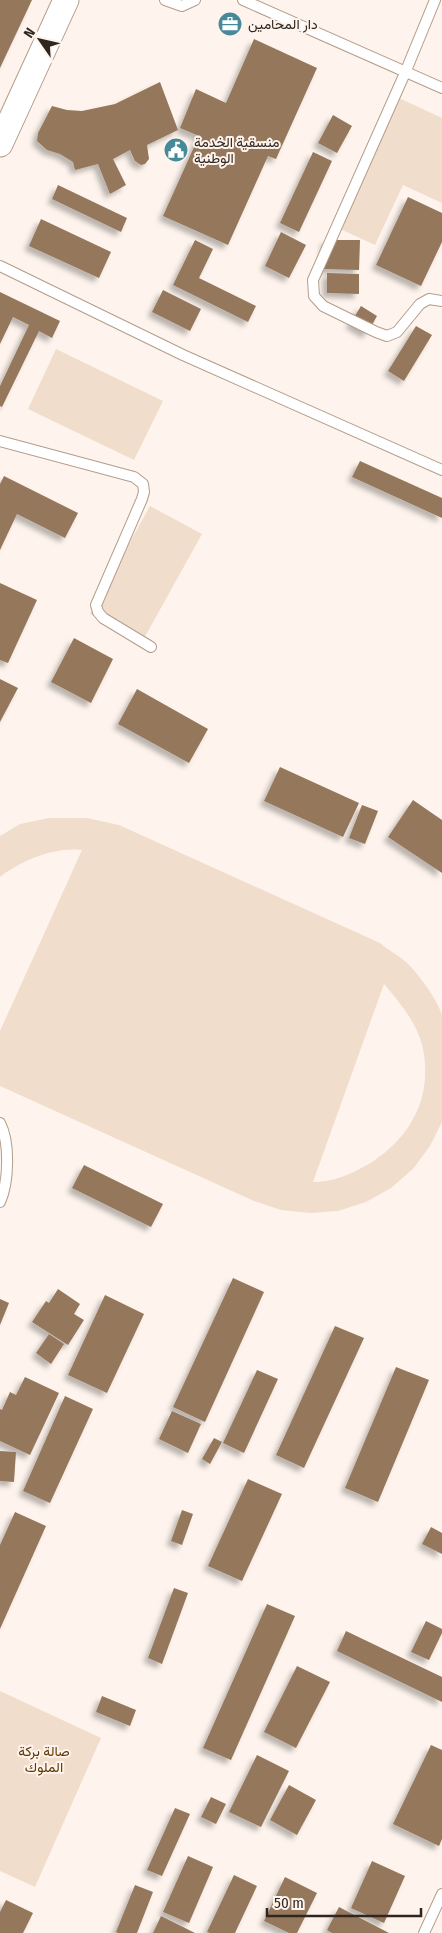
<svg xmlns="http://www.w3.org/2000/svg" width="442" height="1933" font-family="'Fira Sans Condensed',Vazirmatn,sans-serif">
<style>
.green{fill:#f1ddcb;fill-rule:evenodd}
.building{fill:#95775c;filter:url(#shadow)}
.lines{fill:none;stroke-linecap:round;stroke-linejoin:round}
.service-casing{stroke:#b39d8b;stroke-width:12}
.tertiary-casing{stroke:#b39d8b;stroke-width:27}
.service{stroke:#fff;stroke-width:10}
.tertiary{stroke:#fff;stroke-width:25}
.labels{text-anchor:middle;dominant-baseline:central;stroke-width:4;stroke-linejoin:round;paint-order:stroke}
.poi-label{font-size:14px;fill:#2f271f;stroke:#fef4ed;text-anchor:start}
.park-label{font-size:14px;fill:#603603;stroke:#fef4ed}
</style>
<defs>
<filter id="shadow"><feDropShadow dx="-4.5" dy="4.5" stdDeviation="2.5" flood-color="#0004"/></filter>
</defs>
<rect width="100%" height="100%" fill="#fef4ed"/>
<!-- green -->
<g class="green">
<polygon points="399,98 442,118 442,203 403,185 375,245 338,228"/>
<polygon points="56,349 163,401 134,460 28,409"/>
<polygon points="150,506 202,534 142,642 90,614"/>
<path d="M49,818h38l32,7 261,118c8,7 18,12 26,19 12,11 31,37 36,53v107l-12,24 -17,23 -22,19 -25,14 -28,9 -28,2 -29,-3 -27,-9 -254,-115v-55l82,-181c-29,-3 -59,10 -82,27v-41l20,-12zM384,984c16,19 34,40 39,65 10,50 -14,91 -56,116 -18,10 -34,17 -54,17z"/>
<polygon points="0,1691 101,1738 35,1887 0,1871"/>
</g>
<!-- building -->
<g class="building">
<polygon points="0,0 32,0 0,68"/>
<polygon points="254,39 317,68 276,159 268,156 228,245 163,216 199,136 180,128 196,89 226,103"/>
<polygon points="160,82 178,130 147,145 149,159 145,164 141,165 135,161 130,150 113,159 126,185 110,194 98,164 75,170 73,162 60,154 47,150 37,141 38,133 52,106 67,110 82,111 115,104"/>
<polygon points="333,115 352,126 337,153 318,143"/>
<polygon points="313,152 332,161 299,232 280,223"/>
<polygon points="58,185 127,218 121,232 52,199"/>
<polygon points="408,197 442,213 442,242 421,286 376,265"/>
<polygon points="41,219 111,252 99,278 29,246"/>
<polygon points="281,232 306,245 289,278 265,266"/>
<polygon points="195,240 213,249 199,278 256,306 248,322 173,285"/>
<polygon points="325,240 360,240 359,270 324,269"/>
<polygon points="327,273 359,274 359,294 327,293"/>
<polygon points="163,290 201,309 190,331 152,312"/>
<polygon points="0,292 60,321 52,338 39,331 2,407 0,406 0,386 29,325 13,317 0,344"/>
<polygon points="361,306 377,316 367,334 350,324"/>
<polygon points="416,326 432,335 404,381 388,371"/>
<polygon points="360,461 442,498 442,518 352,477"/>
<polygon points="4,476 78,513 65,538 17,514 0,550 0,484"/>
<polygon points="0,583 37,600 8,663 0,660"/>
<polygon points="74,638 113,659 91,703 51,682"/>
<polygon points="0,679 18,688 0,722"/>
<polygon points="137,689 208,729 189,763 118,724"/>
<polygon points="280,767 359,803 343,837 264,801"/>
<polygon points="413,800 442,820 442,873 388,837"/>
<polygon points="362,805 378,811 365,844 349,838"/>
<polygon points="84,1165 163,1204 151,1227 72,1188"/>
<polygon points="233,1278 264,1292 205,1422 173,1407"/>
<polygon points="58,1289 80,1304 74,1314 84,1320 68,1345 32,1322 46,1301 49,1303"/>
<polygon points="105,1295 144,1314 107,1393 68,1375"/>
<polygon points="0,1299 9,1303 0,1325"/>
<polygon points="335,1326 364,1338 304,1468 276,1455"/>
<polygon points="49,1334 64,1344 51,1364 36,1353"/>
<polygon points="396,1367 429,1380 378,1502 345,1488"/>
<polygon points="257,1370 278,1379 244,1453 223,1443"/>
<polygon points="25,1377 59,1393 30,1455 0,1441 0,1409 2,1410 10,1392 16,1395"/>
<polygon points="65,1396 93,1409 50,1503 23,1491"/>
<polygon points="172,1411 201,1424 188,1453 159,1439"/>
<polygon points="214,1438 222,1442 210,1464 202,1459"/>
<polygon points="0,1451 16,1452 14,1482 0,1481"/>
<polygon points="248,1479 282,1494 242,1581 208,1566"/>
<polygon points="182,1510 193,1514 182,1545 171,1541"/>
<polygon points="15,1512 46,1526 0,1629 0,1545"/>
<polygon points="431,1527 442,1533 442,1554 422,1544"/>
<polygon points="174,1588 188,1593 162,1664 148,1658"/>
<polygon points="267,1604 295,1616 231,1760 203,1748"/>
<polygon points="426,1621 442,1629 442,1633 429,1660 411,1652"/>
<polygon points="346,1631 442,1677 442,1702 337,1651"/>
<polygon points="297,1666 330,1682 296,1748 264,1732"/>
<polygon points="102,1696 136,1710 130,1726 96,1712"/>
<polygon points="431,1745 442,1750 442,1839 439,1846 393,1824"/>
<polygon points="257,1755 289,1771 261,1827 229,1812"/>
<polygon points="289,1785 316,1800 297,1835 270,1820"/>
<polygon points="211,1797 226,1804 216,1824 201,1817"/>
<polygon points="175,1808 190,1814 162,1876 147,1870"/>
<polygon points="188,1856 213,1867 189,1923 163,1912"/>
<polygon points="372,1861 405,1876 384,1923 351,1908"/>
<polygon points="234,1875 257,1886 235,1933 210,1933 207,1932"/>
<polygon points="285,1877 317,1893 297,1933 289,1933 264,1921"/>
<polygon points="135,1885 153,1892 137,1933 118,1933 116,1932"/>
<polygon points="6,1900 33,1913 23,1933 0,1933 0,1912"/>
<polygon points="339,1907 389,1933 332,1933 327,1930"/>
<polygon points="161,1916 195,1933 153,1933"/>
</g>
<g class="lines">
<defs>
<g id="service">
<polyline points="165,0 182,6 195,0"/>
<polyline points="243,0 442,88"/>
<polyline points="435,0 405,73 313,280 314,296 323,306 376,332 387,336 397,332 420,304 429,299 442,301"/>
<polyline points="0,266 183,355 442,470"/>
<polyline points="0,441 134,477 143,484 144,492 142,499 96,605 98,612 103,618 151,647"/>
<path d="M0,1123c10,19 9,59 0,79"/>
<polyline points="424,1933 442,1894"/>
</g>
<polyline id="tertiary" points="0,144 66,0"/>
</defs>
<!-- service casing -->
<use href="#service" class="service-casing"/>
<!-- tertiary casing -->
<use href="#tertiary" class="tertiary-casing"/>
<!-- service -->
<use href="#service" class="service"/>
<!-- tertiary -->
<use href="#tertiary" class="tertiary"/>
</g>
<!-- icons -->
<defs>
<symbol id="office-disc" viewBox="-11 -11 22 22"><circle r="9.5" fill="#468999" stroke="#fef4ed"/><path d="M-6-3h4V-5.5h4V-3h4V5H-6ZM-1-4.5V-3h2v-1.5ZM-6 0V1H6V0Z" fill="#fff"/></symbol>
<symbol id="civic-disc" viewBox="-11 -11 22 22"><circle r="9.5" fill="#468999" stroke="#fef4ed"/><path d="M-.6-6.5H3V-4.5H.6V-3L4-1V1h2V6H-6V1h2V-1L-.6-3ZM-1.2 2.5V6h2.4V2.5Z" fill="#fff"/></symbol>
</defs>
<g fill-rule="evenodd">
<use href="#office-disc" x="216" y="10" width="28" height="28"/>
<use href="#civic-disc" x="162" y="136" width="28" height="28"/>
</g>
<g class="labels">
<!-- poi labels -->
<g class="poi-label">
<text x="248" y="24">دار المحامين</text>
<text x="194" y="142">منسقية الخدمة<tspan x="194" dy="16">الوطنية</tspan></text>
</g>
<!-- park labels -->
<g class="park-label">
<text x="44" y="1751">صالة بركة<tspan x="44" dy="16">الملوك</tspan></text>
</g>
</g>
<!-- north arrow -->
<g transform="translate(40 40) rotate(304)" stroke="#fef4ed" stroke-width="4" paint-order="stroke">
<path d="M0-4L9 19L0 12L-9 19Z" fill="#2f271f"/>
<text y="-8" font-size="14" font-weight="bold" text-anchor="middle" fill="#2f271f">N</text>
</g>
<!-- scale -->
<path d="M267 1908v8h154v-8" fill="none" stroke="#2f271f" stroke-width="2.5"/>
<text x="274" y="1908" font-size="15" fill="#2f271f" stroke="#fef4ed" stroke-width="4" paint-order="stroke">50 m</text>
</svg>
